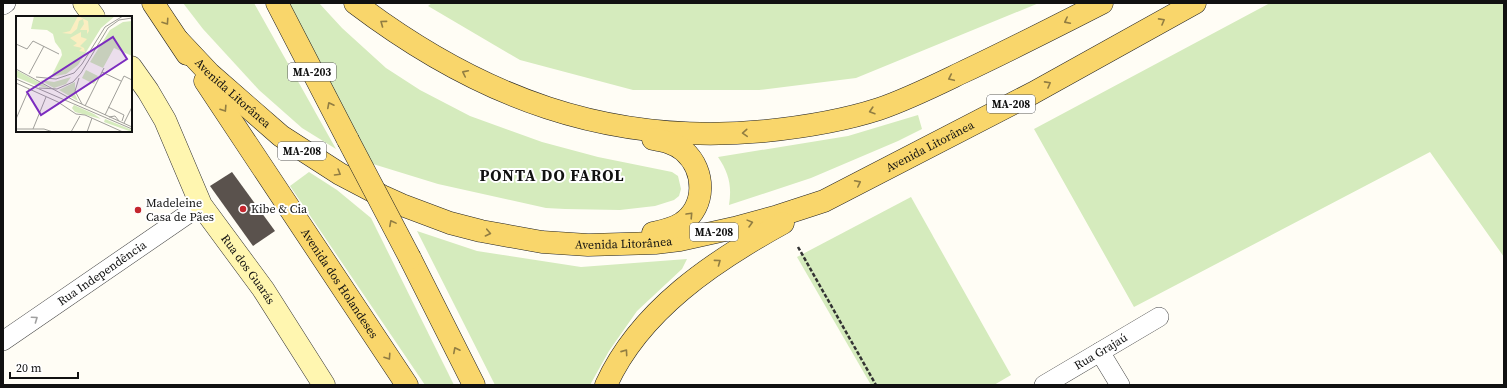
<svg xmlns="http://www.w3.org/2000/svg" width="1507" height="388" font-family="'Source Serif 4',serif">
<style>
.green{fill:#d5ebbd}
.building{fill:#5a524d}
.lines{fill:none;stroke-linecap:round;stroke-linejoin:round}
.street-casing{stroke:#444;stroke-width:20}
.secondary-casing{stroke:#333;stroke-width:23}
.primary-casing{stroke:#222;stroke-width:23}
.path{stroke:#333;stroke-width:2.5;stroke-dasharray:4 2;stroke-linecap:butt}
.street{stroke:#fff;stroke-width:19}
.secondary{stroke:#fff6b0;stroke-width:22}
.primary{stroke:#f9d66b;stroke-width:22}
.primary-bridge-casing{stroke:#222;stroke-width:23;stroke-linecap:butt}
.primary-bridge{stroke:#f9d66b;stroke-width:22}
.oneway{stroke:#917d42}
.oneway2{stroke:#a0a0a0}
.poi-dot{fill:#c4262e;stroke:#fff;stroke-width:1.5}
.labels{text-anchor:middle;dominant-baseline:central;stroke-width:4;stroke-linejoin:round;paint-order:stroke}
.shield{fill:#fff;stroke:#585858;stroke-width:1}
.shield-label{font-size:11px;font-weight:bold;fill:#111}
.street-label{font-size:12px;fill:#111;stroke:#fff}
.poi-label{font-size:12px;fill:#111;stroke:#fff;text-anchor:start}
.district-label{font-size:16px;font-weight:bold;letter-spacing:1px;fill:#111;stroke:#fff}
.inset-road{fill:none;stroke:#a09f9a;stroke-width:1}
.view{fill:#7b2cbf;fill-opacity:0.15;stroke:#7b2cbf;stroke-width:2}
.inset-edge{fill:none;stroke:#111;stroke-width:2}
</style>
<rect width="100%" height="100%" fill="#fffdf5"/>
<!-- green -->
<g class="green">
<polygon points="183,3 254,3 336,149 302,128 259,90 203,29"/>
<polygon points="288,3 319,3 342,28 386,68 420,90 470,116 542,142 598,157 672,172 678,176 681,189 679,196 674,200 655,206 620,210 565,209 546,208 438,184 373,164"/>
<polygon points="432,3 1039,3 856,78 759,90 633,90 520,60 428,6"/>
<polygon points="1270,3 1504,3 1504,257 1430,152 1134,307 1034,129"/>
<path d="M918,115l4,14 -24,12 -87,37 -82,27c3,-19 0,-32 -11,-48l130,-21z"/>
<polygon points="309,172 337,190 371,218 454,385 425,385 290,186"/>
<polygon points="911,197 1011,375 994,385 871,385 797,257"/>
<polygon points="417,231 477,251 581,267 687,259 682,269 637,311 609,351 590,385 495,385"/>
</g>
<!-- building -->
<polygon class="building" points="232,172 275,231 253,246 210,186"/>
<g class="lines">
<defs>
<g id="street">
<polyline points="3,5 6,3"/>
<path id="s1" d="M3,341l198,-136"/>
<polyline points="1100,352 1120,385"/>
<path id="s2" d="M1044,385l115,-68"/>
</g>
<g id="secondary">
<polyline points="84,3 94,17"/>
<path id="s3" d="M131,67l17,24 17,29 36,85 62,84 61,96"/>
</g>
<g id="primary">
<polyline points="153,3 187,54"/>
<polyline points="277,3 348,140"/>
<path d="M355,3c124,94 253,143 410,128 39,-4 77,-10 114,-22 29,-10 55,-23 82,-36 47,-22 94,-46 141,-70"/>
<path id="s4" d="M179,41l31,33 71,62 59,38 42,22 20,9 48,18 31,8 61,11 46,3 67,-2 25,-3 54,-12 44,-12 46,-15 209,-108 162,-90"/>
<path id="s5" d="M205,81l202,304"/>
<path d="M653,233c9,-2 20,-4 29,-10 24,-17 24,-52 2,-72 -9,-8 -20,-10 -31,-12"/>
<polyline points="410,258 474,385"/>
<path d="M606,385c34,-75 108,-124 177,-162"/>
</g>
</defs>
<!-- street casing -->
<use href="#street" class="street-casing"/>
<!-- secondary casing -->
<use href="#secondary" class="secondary-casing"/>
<!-- primary casing -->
<use href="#primary" class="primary-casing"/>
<!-- path -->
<polyline class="path" points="798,247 876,385"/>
<!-- street -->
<use href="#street" class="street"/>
<!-- secondary -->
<use href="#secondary" class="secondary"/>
<!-- primary -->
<use href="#primary" class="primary"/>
<defs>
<polyline id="primary-bridge" points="348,140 410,258"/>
</defs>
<!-- primary-bridge casing -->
<use href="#primary-bridge" class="primary-bridge-casing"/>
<!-- primary-bridge -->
<use href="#primary-bridge" class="primary-bridge"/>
</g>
<!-- one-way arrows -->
<defs><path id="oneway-chevron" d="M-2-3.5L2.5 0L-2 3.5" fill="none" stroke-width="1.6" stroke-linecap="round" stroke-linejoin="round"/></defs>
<g class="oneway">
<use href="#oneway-chevron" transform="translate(1067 21) rotate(153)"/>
<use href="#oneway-chevron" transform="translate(1162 21) rotate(-29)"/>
<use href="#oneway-chevron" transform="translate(166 22) rotate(56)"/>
<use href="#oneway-chevron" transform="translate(383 23) rotate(-144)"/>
<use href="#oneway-chevron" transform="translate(465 73) rotate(-154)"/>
<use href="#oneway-chevron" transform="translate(951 78) rotate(155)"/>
<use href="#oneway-chevron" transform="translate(1048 84) rotate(-29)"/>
<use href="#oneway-chevron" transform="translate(330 105) rotate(-117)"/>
<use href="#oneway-chevron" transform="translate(224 109) rotate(57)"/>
<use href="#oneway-chevron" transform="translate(872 111) rotate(163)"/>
<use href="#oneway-chevron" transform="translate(745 133) rotate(176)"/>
<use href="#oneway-chevron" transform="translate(338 173) rotate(31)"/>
<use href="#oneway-chevron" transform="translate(858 183) rotate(-27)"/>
<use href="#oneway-chevron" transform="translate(690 215) rotate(-47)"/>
<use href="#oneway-chevron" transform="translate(392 223) rotate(-118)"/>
<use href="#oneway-chevron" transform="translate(750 223) rotate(-15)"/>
<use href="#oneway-chevron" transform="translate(488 233) rotate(12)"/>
<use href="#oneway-chevron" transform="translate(718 262) rotate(-36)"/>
<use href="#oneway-chevron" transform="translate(456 350) rotate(-117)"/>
<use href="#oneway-chevron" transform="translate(625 352) rotate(-55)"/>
<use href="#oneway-chevron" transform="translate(388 357) rotate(56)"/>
</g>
<use class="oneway2" href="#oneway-chevron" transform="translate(35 319) rotate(-35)"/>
<!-- markers -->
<g class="poi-dot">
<circle cx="243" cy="209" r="4"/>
<circle cx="138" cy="210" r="4"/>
</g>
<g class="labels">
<!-- shield labels -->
<g class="shield">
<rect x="288" y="63" width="48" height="18" rx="3"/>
<rect x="987" y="95" width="48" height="18" rx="3"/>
<rect x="278" y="142" width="48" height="18" rx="3"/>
<rect x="690" y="223" width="48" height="18" rx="3"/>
</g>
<g class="shield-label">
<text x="312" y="72">MA-203</text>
<text x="1011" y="104">MA-208</text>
<text x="302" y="151">MA-208</text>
<text x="714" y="232">MA-208</text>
</g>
<!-- street labels -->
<g class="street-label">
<text stroke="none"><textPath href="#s4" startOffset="75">Avenida Litorânea</textPath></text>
<text stroke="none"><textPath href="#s4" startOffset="831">Avenida Litorânea</textPath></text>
<text stroke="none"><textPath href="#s4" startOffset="506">Avenida Litorânea</textPath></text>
<text stroke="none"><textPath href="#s3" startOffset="235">Rua dos Guarás</textPath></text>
<text stroke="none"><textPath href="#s1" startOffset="120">Rua Independência</textPath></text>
<text stroke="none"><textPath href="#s5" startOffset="243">Avenida dos Holandeses</textPath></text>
<text stroke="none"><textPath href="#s2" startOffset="66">Rua Grajaú</textPath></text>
</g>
<!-- poi labels -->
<g class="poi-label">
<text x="146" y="203">Madeleine<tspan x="146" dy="14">Casa de Pães</tspan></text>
<text x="251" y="209">Kibe &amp; Cia</text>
</g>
<!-- district labels -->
<g class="district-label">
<text x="552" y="175">PONTA DO FAROL</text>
</g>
</g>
<!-- overview -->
<g transform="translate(16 16)">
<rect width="116" height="116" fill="#fffdf5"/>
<path d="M18,0h81l-14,12 -23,37 -12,9 -15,3 11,-22 -1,-5 -6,-8 -2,-8 -6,-4 -16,-1zM116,5v35l-18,-8 -11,20 -13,-6 20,-32 13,-8zM70,54l12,6 -4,8 -12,-6zM0,55h2l33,18 -16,-4 -19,-8zM55,61l-5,7 -12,4 -14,-8 14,2zM59,66v12l3,7 -19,-11zM58,89l20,9 7,5 -26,-7 -3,-4zM89,103l27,11v2l-28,-10z" fill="#d5ebbd"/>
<path d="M62,0l10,5 1,10 -2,3v-4h-7l4,-6 -1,-5 -4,2 -2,8 -6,5 -9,-1 8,-2zM65,16v5l6,2 -7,7 4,2 1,4 -6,-1 3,-3 -9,-2 4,-3 -7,-5z" fill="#fbeec1"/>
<path class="inset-road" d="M0,28l11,5 6,-8 26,13M0,53l59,32 57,26M86,56l19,9M13,58l15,-28M20,61l20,2 18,-6 8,-9 23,-37 18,-11M63,62l-4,13 7,13M0,63l116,50M0,67l42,19 18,12 9,1 38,17M23,72l18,1 16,-7 8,-9 27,-45 11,-8 13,-2M69,90l19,-38M92,91l16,8 -2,6M89,99l19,-39 8,4M93,101l6,-1 4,5M0,103l13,-30M108,107l8,-16M0,113h28l9,3M17,113l13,-32M55,116l9,-16M71,116l5,-14"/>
<path class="view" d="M97,21l14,22 -86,56 -14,-23z"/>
<rect width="116" height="116" class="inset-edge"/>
</g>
<!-- border -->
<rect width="1507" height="388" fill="none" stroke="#111111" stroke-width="8"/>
<!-- scale -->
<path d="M10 372v6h68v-6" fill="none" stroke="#111111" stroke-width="2"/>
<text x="16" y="372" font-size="12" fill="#111111" stroke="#ffffff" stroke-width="3" paint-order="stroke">20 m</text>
</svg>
